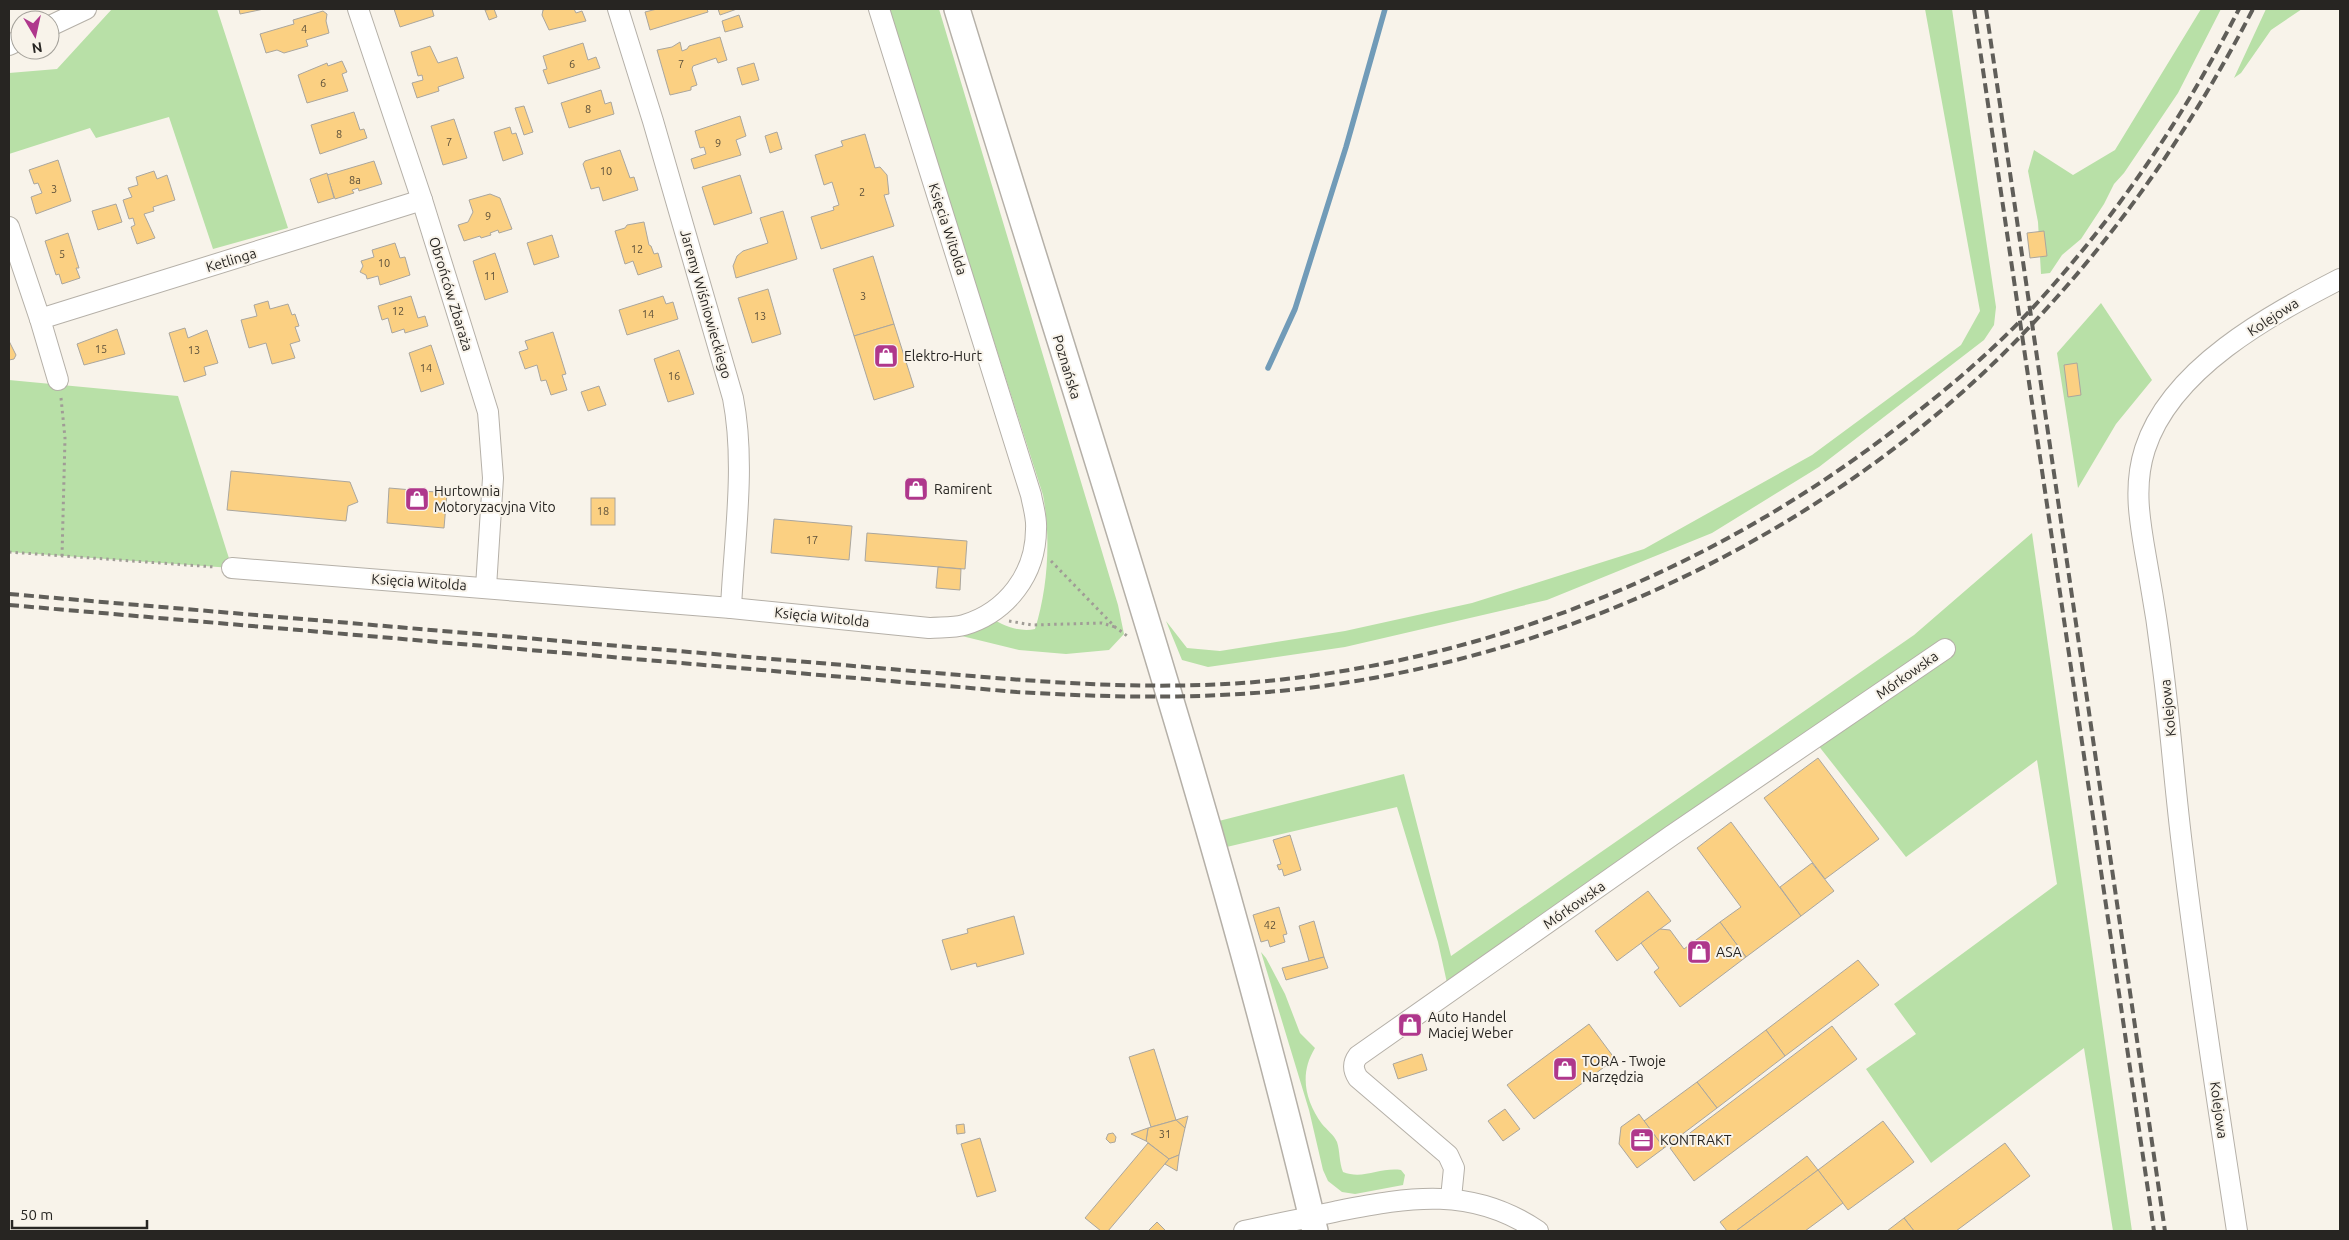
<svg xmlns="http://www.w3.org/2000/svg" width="2349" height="1240" font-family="Ubuntu,sans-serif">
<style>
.green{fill:#b8e0a7}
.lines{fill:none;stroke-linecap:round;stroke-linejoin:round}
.stream{stroke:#719bb8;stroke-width:5.5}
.building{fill:#fbd082;stroke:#aaa69e}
.minor-casing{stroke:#b5b0a8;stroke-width:22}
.major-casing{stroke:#b5b0a8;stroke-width:28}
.path{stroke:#a09c96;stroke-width:3;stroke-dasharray:2.5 4;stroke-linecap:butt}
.minor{stroke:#fff;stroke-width:20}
.major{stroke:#fff;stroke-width:25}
.rail{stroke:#605e59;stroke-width:4;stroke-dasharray:10 5;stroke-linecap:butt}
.labels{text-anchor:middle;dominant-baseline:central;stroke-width:4;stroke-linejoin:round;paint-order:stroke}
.number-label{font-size:11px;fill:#5c503a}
.street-label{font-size:14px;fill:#272522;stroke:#f8f3ea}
.poi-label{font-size:14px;fill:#272522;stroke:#f8f3ea;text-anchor:start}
</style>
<rect width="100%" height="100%" fill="#f8f3ea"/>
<!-- green -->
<g class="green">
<polygon points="112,9 217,9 288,228 213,249 169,117 96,138 90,128 9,154 9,73 57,69"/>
<path d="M888,9h51l179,596 6,29 -15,16 -43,4 -47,-4 -90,-22 59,-13c11,10 32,18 47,14 13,-41 16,-91 8,-134z"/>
<polygon points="1925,9 1952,9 1996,307 1994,325 1984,340 1819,467 1712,533 1547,600 1345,647 1208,667 1182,660 1166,621 1187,648 1220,651 1345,631 1472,603 1644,549 1812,455 1961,345 1980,311"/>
<polygon points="2201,9 2221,9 2178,93 2124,173 2114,184 2104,204 2081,239 2062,255 2050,273 2041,274 2038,222 2028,171 2034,150 2073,175 2115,150"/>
<polygon points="2266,9 2302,9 2271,30 2241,73 2234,78"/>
<polygon points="2101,303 2152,380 2116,424 2078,488 2057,353"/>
<polygon points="9,380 178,396 232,568 9,552"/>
<polygon points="2032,533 2132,1231 2113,1231 2084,1048 1931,1163 1866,1069 1916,1034 1894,1004 2057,884 2037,760 1906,857 1814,740 1449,992 1438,942 1397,807 1214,850 1207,824 1404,774 1451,956 1914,635"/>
<path d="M1261,952l5,6 19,36 15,39 15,15c-16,26 -10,52 7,76 5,6 12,11 15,18 3,9 2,20 6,30 20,8 37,-5 58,-2l4,5 -2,10 -48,9 -13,-2 -14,-11 -5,-11 -14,-60z"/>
</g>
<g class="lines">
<!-- stream -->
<polyline class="stream" points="1268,368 1295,309 1346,147 1385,9"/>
</g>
<!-- building -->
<g class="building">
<polygon points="239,9 264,9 240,14"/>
<polygon points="394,9 432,9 434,16 400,27"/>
<polygon points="494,9 497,17 489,20 485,10"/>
<polygon points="574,9 576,13 582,11 586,21 549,30 542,15 543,10 546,9"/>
<polygon points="657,9 707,9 708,12 650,30 645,12"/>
<polygon points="718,9 737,9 720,15"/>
<polygon points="323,11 327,14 326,21 329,33 306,40 308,46 284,53 277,50 266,53 260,34 294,24 293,20"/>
<polygon points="739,15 743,27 725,32 722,21"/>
<polygon points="720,37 727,60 718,63 716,58 693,66 692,69 697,85 691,87 691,90 670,95 657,50 672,47 680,42 682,51 687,49 689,46"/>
<polygon points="583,43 588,60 596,57 600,68 548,84 543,70 547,69 543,56"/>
<polygon points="430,46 438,63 457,57 464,78 438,87 439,91 417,98 412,83 423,80 422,75 418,76 411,52"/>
<polygon points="342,61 347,72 342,74 348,91 307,103 298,75 327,63 328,66"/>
<polygon points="754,63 759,80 742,85 737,68"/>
<polygon points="601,90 605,104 611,102 614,114 569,128 561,103"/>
<polygon points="524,106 533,132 524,135 515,108"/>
<polygon points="354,112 360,130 364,129 367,138 320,154 311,125"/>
<polygon points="740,116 746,136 736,140 741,155 694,169 691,159 706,154 704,147 700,148 695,131"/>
<polygon points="454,119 467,158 443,165 431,126"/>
<polygon points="510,127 512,134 516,133 523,154 503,161 494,132"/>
<polygon points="777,132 782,149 770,153 765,136"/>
<polygon points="865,134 875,168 880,167 887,175 889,194 884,195 894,226 821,249 811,217 834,210 833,207 839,205 832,182 824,185 815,155 843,146 841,141"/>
<polygon points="620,150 630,178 634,177 638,190 603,201 599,187 591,189 583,164 585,161"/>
<polygon points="58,160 71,201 36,214 31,197 42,193 38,183 34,184 29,170"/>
<polygon points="374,161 382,184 359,191 358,188 352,190 354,193 335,199 327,175"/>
<polygon points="154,171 157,179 167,175 175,200 153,207 154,211 144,214 155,238 137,244 131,227 135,225 133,218 129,219 123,200 132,197 128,188 138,185 136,177"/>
<polygon points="327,173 334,198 318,203 310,179"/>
<polygon points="740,175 752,213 714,225 702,187"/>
<polygon points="490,194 500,198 512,229 499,233 498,230 490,233 491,235 481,238 480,236 464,241 458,225 468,222 473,212 469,200"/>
<polygon points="116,204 122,222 98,230 92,211"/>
<polygon points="783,211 797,259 736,278 733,266 737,256 743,251 768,243 760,218"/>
<polygon points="644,222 649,245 651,246 654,254 658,253 662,267 638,275 633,261 625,264 615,231 625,228 627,225"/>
<polygon points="2044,231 2047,256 2030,258 2027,233"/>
<polygon points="68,233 79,268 76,268 80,278 62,284 59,274 56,275 45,241"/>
<polygon points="552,235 559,257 534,265 527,243"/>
<polygon points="395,243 400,258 405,257 410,275 380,285 378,276 367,279 366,275 360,272 363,266 361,261 374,257 372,250"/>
<polygon points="495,253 508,292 485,300 473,261"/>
<polygon points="873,256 894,324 854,336 833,269"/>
<polygon points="768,289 781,334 752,343 738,298"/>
<polygon points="411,296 418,318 425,316 428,326 405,333 404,329 392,333 388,318 382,320 378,306"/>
<polygon points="663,296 666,304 673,302 678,319 627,335 619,310"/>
<polygon points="268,301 270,309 288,304 292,315 295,314 299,326 295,327 300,341 290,344 295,358 272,364 266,343 249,348 241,320 257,316 254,305"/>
<polygon points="894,324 914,387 874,400 854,336"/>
<polygon points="185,328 188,338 207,330 218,363 204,367 206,375 184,382 169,333"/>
<polygon points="117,329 125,354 84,365 77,344"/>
<polygon points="553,332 566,374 562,375 567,390 551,395 546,380 541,381 537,365 525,369 519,352 528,349 525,341"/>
<polygon points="9,341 16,355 14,359 9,360"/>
<polygon points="431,345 444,384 421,392 409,353"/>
<polygon points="679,350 694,394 668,402 654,359"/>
<polygon points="2077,363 2081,395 2068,397 2064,365"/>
<polygon points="599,386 606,405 588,411 581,392"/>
<polygon points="231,471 350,482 358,502 348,506 346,521 227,510"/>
<polygon points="389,488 447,493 444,528 387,523"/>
<rect x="591" y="498" width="24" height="27"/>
<polygon points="774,519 852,526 849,560 771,553"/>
<polygon points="867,533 967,541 965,569 865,561"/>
<polygon points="938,567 961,569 960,590 936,588"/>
<polygon points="1818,758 1879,839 1825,879 1764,798"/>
<polygon points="1731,822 1801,916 1746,957 1720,922 1741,907 1697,848"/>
<polygon points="1290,835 1301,870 1284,876 1282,869 1279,870 1277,865 1281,864 1273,840"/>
<polygon points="1812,863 1834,891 1801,916 1780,887"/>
<polygon points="1648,891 1671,921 1617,961 1595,931"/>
<polygon points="1279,907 1287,934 1283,935 1285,942 1270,947 1268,940 1261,942 1253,915"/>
<polygon points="1014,916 1024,954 977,967 976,963 951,970 942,940 968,933 967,929"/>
<polygon points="1314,921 1324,957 1309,961 1299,926"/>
<polygon points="1720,922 1746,957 1680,1007 1654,972 1659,968 1641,943 1660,929 1670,930 1684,949"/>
<polygon points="1324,957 1328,968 1286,980 1282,968"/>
<polygon points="1858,960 1879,985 1785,1056 1766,1030"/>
<polygon points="1589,1024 1615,1059 1534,1119 1507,1085"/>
<polygon points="1832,1026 1857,1059 1694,1181 1670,1148"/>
<polygon points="1766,1030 1785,1056 1717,1108 1697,1082"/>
<polygon points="1154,1049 1176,1120 1151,1127 1129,1057"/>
<polygon points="1422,1054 1427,1070 1398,1079 1393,1064"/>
<polygon points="1697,1082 1717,1108 1664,1148 1644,1121"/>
<polygon points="1505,1109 1520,1129 1503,1141 1488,1121"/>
<polygon points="1639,1114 1664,1148 1637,1168 1619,1144 1621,1127"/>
<polygon points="1188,1116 1185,1128 1176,1120"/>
<polygon points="1176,1120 1185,1128 1179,1155 1169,1159 1146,1141 1148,1128"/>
<polygon points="1883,1121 1914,1162 1848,1210 1818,1170"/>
<polygon points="964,1124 965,1133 957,1134 956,1125"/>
<polygon points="1148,1128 1146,1141 1131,1134"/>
<polygon points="1113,1133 1116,1137 1115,1142 1110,1143 1106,1139 1108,1134"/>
<polygon points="980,1138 996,1191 977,1197 961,1144"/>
<polygon points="1148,1143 1169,1159 1108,1231 1101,1231 1085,1218"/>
<polygon points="2005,1143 2030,1176 1956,1231 1914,1231 1904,1218"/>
<polygon points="1179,1155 1177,1171 1165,1164 1169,1159"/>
<polygon points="1807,1156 1818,1170 1736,1231 1727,1231 1720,1222"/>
<polygon points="1818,1170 1843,1203 1805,1231 1736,1231"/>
<polygon points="1904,1218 1914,1231 1887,1231"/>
<polygon points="1157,1222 1166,1231 1148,1231"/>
</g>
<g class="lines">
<defs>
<g id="minor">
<polyline points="358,9 422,200 488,412 493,478 486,587"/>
<path d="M618,9l35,112 80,277c13,67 1,142 -2,210"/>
<polyline points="50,26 86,9"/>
<polyline points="9,45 20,40"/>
<polyline points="9,227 40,319 422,200"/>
<polyline points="40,319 58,380"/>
<path d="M232,568l499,40 198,20c11,-1 25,0 35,-3 43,-13 72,-51 72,-96 1,-11 -3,-23 -5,-34l-152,-486"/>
<path d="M1451,1198l3,-30 -6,-13 -90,-77c-5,-8 -6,-14 0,-22l313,-220 274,-187"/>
<path d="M1244,1231c31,-7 63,-13 94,-20 72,-14 134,-25 200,20"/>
<path d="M2237,1231c-19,-126 -39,-251 -54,-378 -8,-61 -12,-123 -20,-184 -4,-34 -9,-67 -15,-100 -7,-41 -16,-80 -3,-120 26,-81 125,-134 195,-170"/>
</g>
<path id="major" d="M957,9c124,405 260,809 358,1222"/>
</defs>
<!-- minor casing -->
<use href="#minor" class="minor-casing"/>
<!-- major casing -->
<use href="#major" class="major-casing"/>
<!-- path -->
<g class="path">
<polyline points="61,398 65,438 62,556"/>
<polyline points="9,552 215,567"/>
<polyline points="1051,561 1115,627 1130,638"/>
<polyline points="1009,621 1032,625 1102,623 1115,627"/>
</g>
<!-- minor -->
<use href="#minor" class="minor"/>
<!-- major -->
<use href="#major" class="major"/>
<!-- rail -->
<g class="rail">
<polyline points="1974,9 2154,1231"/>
<polyline points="1986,9 2165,1231"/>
<path d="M9,594l951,81c106,9 211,16 317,5 232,-25 453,-119 635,-264 45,-35 88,-72 126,-114 81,-89 147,-187 201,-293"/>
<path d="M9,605l1008,87c114,7 225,8 339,-11 243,-40 482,-160 656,-336 98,-99 177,-212 241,-336"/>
</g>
</g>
<!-- icons -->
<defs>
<symbol id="shop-square" viewBox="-11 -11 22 22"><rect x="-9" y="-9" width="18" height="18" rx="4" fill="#af378c" stroke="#f8f3ea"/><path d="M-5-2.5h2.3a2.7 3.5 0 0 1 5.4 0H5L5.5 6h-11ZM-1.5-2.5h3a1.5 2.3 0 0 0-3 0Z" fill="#fff"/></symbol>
<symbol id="office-square" viewBox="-11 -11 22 22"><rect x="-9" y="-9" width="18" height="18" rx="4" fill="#af378c" stroke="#f8f3ea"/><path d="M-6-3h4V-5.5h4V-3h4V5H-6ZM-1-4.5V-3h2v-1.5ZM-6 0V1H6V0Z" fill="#fff"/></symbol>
</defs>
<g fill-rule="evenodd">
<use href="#shop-square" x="872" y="342" width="28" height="28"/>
<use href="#shop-square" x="902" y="475" width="28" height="28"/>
<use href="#shop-square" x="403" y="485" width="28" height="28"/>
<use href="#shop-square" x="1685" y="938" width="28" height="28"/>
<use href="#shop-square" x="1396" y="1011" width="28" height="28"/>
<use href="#shop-square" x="1551" y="1055" width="28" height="28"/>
<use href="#office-square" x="1628" y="1126" width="28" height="28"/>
</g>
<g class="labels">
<!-- number labels -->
<g class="number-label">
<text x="304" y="29">4</text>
<text x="572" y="64">6</text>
<text x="681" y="64">7</text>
<text x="323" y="83">6</text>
<text x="588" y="109">8</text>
<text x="339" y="134">8</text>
<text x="449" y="142">7</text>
<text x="718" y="143">9</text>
<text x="606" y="171">10</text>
<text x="355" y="180">8a</text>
<text x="54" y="189">3</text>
<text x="862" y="192">2</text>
<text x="488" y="216">9</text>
<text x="637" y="249">12</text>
<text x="62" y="254">5</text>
<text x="384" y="263">10</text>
<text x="490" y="276">11</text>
<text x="863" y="296">3</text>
<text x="398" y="311">12</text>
<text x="648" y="314">14</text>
<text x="760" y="316">13</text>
<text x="101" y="349">15</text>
<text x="194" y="350">13</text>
<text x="426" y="368">14</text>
<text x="674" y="376">16</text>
<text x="603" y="511">18</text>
<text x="812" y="540">17</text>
<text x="1270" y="925">42</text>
<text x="1165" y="1134">31</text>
</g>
<!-- street labels -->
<g class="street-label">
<text transform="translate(948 229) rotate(72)">Księcia Witolda</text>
<text transform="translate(231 260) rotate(-17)">Ketlinga</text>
<text transform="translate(451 294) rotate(73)">Obrońców Zbaraża</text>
<text transform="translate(706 304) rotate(74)">Jaremy Wiśniowieckiego</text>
<text transform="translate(2273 317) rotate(-33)">Kolejowa</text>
<text transform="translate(1067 367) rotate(73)">Poznańska</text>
<text transform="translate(419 582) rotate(4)">Księcia Witolda</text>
<text transform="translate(822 617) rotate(6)">Księcia Witolda</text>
<text transform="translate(1907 675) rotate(-35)">Mórkowska</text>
<text transform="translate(2168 708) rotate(-96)">Kolejowa</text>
<text transform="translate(1574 905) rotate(-35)">Mórkowska</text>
<text transform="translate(2219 1110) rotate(82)">Kolejowa</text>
</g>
<!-- poi labels -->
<g class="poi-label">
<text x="904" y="356">Elektro-Hurt</text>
<text x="934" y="489">Ramirent</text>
<text x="434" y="491">Hurtownia<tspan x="434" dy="16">Motoryzacyjna Vito</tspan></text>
<text x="1716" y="952">ASA</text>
<text x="1428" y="1017">Auto Handel<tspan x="1428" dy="16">Maciej Weber</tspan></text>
<text x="1582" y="1061">TORA - Twoje<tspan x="1582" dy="16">Narzędzia</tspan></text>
<text x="1660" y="1140">KONTRAKT</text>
</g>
</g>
<!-- border -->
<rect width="2349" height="1240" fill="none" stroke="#272522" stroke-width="20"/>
<!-- north arrow -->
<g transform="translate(35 35) rotate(171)"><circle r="24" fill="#f8f3ea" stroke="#a4a19a"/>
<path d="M0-4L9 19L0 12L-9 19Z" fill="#af378c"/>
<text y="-8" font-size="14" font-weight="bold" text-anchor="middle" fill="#272522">N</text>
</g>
<!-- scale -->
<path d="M12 1220v8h135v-8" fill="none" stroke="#272522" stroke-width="2.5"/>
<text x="20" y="1220" font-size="15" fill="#272522" stroke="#f8f3ea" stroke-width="4" paint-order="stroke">50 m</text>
</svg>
